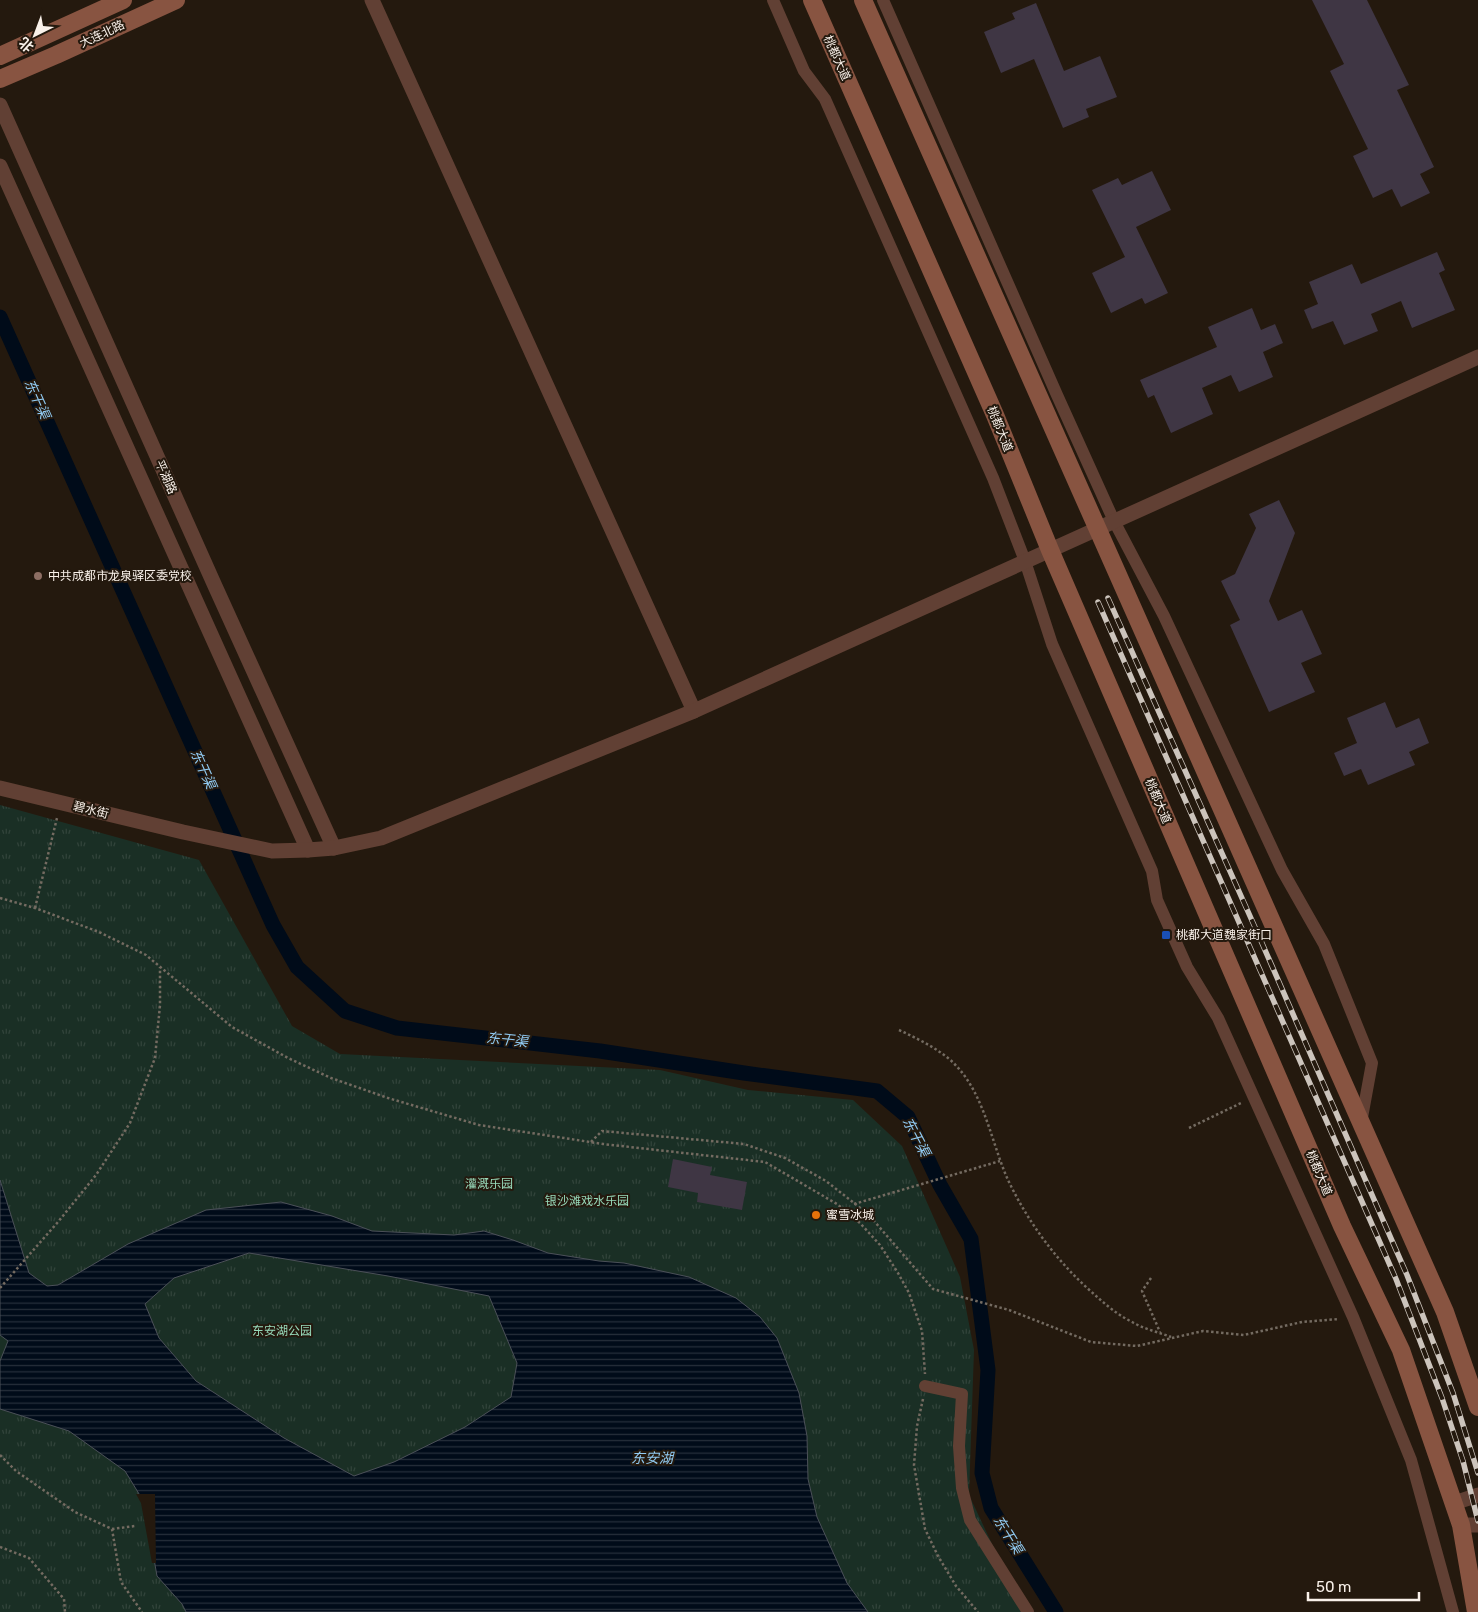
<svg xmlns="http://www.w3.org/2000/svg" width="1478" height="1612" font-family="Rubik,'Noto Sans SC',sans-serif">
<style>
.grass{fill:url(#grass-tufts)}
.water{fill:url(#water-rules);stroke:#4b5058;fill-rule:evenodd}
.pier{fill:#24190e}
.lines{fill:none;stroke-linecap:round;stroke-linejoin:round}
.canal{stroke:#000b19;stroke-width:15}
.building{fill:#3f3644}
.path{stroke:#746b61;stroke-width:2.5;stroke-dasharray:2.5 2.5;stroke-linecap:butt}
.minor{stroke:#614034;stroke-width:12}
.tertiary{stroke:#614034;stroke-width:15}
.secondary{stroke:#885441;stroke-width:18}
.rail-casing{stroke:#ccc4bc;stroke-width:5.5}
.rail{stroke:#24190e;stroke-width:4;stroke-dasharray:11;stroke-linecap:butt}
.education-dot{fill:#8d6e63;stroke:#24190e;stroke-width:2}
.transit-dot{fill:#1a4fb4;stroke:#24190e;stroke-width:2}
.food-dot{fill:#e8710a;stroke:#24190e;stroke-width:2}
.labels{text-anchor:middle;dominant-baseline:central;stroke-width:4;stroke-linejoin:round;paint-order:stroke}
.street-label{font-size:12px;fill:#f9f1ea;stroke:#24190e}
.poi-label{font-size:12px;fill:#f9f1ea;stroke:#24190e;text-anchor:start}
.park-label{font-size:12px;fill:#98dbbb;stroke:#24190e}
.water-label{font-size:14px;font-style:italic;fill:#91cbf3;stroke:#24190e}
</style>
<defs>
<pattern id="grass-tufts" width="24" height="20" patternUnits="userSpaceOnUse" patternTransform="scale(1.25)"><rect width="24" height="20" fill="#1a2f25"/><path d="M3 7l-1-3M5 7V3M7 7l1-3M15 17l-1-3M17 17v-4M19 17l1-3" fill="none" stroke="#31433a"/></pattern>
<pattern id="water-rules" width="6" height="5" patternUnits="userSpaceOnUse" patternTransform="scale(1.25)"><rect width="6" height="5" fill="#000b19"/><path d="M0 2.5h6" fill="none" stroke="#262f3b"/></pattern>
</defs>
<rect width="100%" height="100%" fill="#24190e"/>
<!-- grass -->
<polygon class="grass" points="0,805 199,860 292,1026 340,1054 660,1070 748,1090 853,1100 902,1146 960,1277 974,1350 969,1495 1024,1612 0,1612"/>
<!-- water -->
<path class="water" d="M0,1180l29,93 18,13 11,-1 70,-41 78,-34 75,-8 51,14 40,15 82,4 30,-4 29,9 35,13 51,8 25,2 65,14 47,21 24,19 17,21 22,55 8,43 1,43 9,38 30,66 21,29h-682l-4,-8 -25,-28 -13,-74 -19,-31 -56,-40 -69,-22v-48l8,-20 -8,-6zM249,1253l139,23 101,20 28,67 -6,34 -46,30 -71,35 -40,14 -70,-38 -88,-57 -37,-43 -14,-34 29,-26z"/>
<!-- pier -->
<polygon class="pier" points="136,1494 155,1494 156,1563 152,1563 141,1503"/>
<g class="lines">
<!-- canal -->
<polyline class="canal" points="0,317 273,925 297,967 345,1011 397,1028 600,1051 744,1073 877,1091 908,1117 940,1185 971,1239 988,1370 982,1473 991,1508 1056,1612"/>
</g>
<!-- building -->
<g class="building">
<polygon points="1312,0 1367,0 1409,85 1397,90 1434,167 1420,174 1430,193 1401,207 1392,189 1373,198 1353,156 1368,149 1330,71 1344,64"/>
<polygon points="1036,3 1064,71 1100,56 1117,97 1086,109 1089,117 1063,128 1034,59 1001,73 984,32 1015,19 1012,13"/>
<polygon points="1152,171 1171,210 1136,227 1168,293 1145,304 1142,298 1111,313 1092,273 1125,257 1092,190 1118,178 1122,185"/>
<polygon points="1437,252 1445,270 1439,273 1455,310 1412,328 1401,301 1371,314 1378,331 1344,345 1333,321 1312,329 1304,310 1318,304 1309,282 1352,264 1361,284"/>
<polygon points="1252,308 1261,330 1275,324 1283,343 1263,352 1273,377 1239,392 1231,375 1202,388 1213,414 1171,433 1154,395 1148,398 1140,380 1217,347 1208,327"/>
<polygon points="1279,500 1295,533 1269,601 1278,621 1302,610 1322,654 1301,663 1315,692 1269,712 1230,625 1240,620 1221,581 1235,574 1256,528 1249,514"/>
<polygon points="1385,702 1396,728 1419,718 1429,743 1409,752 1415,765 1368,785 1361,769 1344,776 1334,753 1357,743 1347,718"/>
<polygon points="673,1159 712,1167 710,1175 747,1182 742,1210 697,1202 698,1193 668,1187"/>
</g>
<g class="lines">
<!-- path -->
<g class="path">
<polyline points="0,898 35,908 99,932 146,955 232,1027 288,1058 331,1078 388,1098 479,1125 603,1144 765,1162 837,1204 860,1223 880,1245 898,1273 909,1293 922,1331 925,1374"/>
<polyline points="35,908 57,818"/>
<path d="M899,1030c17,8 34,16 49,28 36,30 42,82 60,122 21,44 50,83 87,115 11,10 23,20 37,27 12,7 26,10 39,15"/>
<polyline points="1189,1128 1241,1103"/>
<polyline points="591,1142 602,1131 744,1144 785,1158 826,1181 868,1214 933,1289 1009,1310 1091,1342 1137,1346 1203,1331 1244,1335 1302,1322 1339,1319"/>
<polyline points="854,1204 1000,1161"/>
<polyline points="1151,1278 1142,1291 1160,1332"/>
<polyline points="0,1288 58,1222 96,1175 130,1123 155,1058 160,1005 160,967"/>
<polyline points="923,1399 917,1426 914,1465 925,1529 938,1556 956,1586 978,1612"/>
<polyline points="0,1455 16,1471 75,1512 112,1529 121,1582 142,1612"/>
<polyline points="112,1529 135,1526"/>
<polyline points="0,1547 29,1558 64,1599 65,1612"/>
</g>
<!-- minor -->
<g class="minor">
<polyline points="773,0 804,71 825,99 993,478 1025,561 1052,644 1152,871 1157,900 1187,967 1218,1018 1353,1317 1411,1460 1453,1612"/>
<polyline points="883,0 1057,395 1114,521 1164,616 1282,870 1324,944 1372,1063 1361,1123"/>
<polyline points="925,1386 962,1394 959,1446 962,1488 970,1520 1028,1612"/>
</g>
<!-- tertiary -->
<g class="tertiary">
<polyline points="372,0 694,711"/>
<polyline points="0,105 215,586 334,848"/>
<polyline points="0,166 308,850"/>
<polyline points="0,788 183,832 272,851 308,850 334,848 381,838 694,711 1478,357"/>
<polyline points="1454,1503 1478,1495"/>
<polyline points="1461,1525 1478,1525"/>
</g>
<!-- secondary -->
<g class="secondary">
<polyline points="812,0 995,415 1050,550 1342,1226 1401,1350 1461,1525 1476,1612"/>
<polyline points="863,0 1445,1312 1478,1407"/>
<polyline points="0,56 123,0"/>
<polyline points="0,79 56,55 176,0"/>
</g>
<defs>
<g id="rail">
<polyline points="1108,598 1258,934 1407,1275 1453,1393 1478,1473"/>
<polyline points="1098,602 1396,1279 1442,1398 1463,1461 1478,1521"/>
</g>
</defs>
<!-- rail casing -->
<use href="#rail" class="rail-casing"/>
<!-- rail -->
<use href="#rail" class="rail"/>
</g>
<!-- markers -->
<circle class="education-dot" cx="38" cy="576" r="5"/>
<rect class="transit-dot" x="1161" y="930" width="10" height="10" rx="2.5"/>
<circle class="food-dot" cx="816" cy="1215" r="5"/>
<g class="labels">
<!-- street labels -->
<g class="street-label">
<text transform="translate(102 34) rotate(-25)">大连北路</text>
<text transform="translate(837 58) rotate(66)">桃都大道</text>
<text transform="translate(1000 429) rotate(68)">桃都大道</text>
<text transform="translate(166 477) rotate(66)">平湖路</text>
<text transform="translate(1158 801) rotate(67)">桃都大道</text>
<text transform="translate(91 810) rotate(14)">碧水街</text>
<text transform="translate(1319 1173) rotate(67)">桃都大道</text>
</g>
<!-- poi labels -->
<g class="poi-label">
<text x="48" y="576">中共成都市龙泉驿区委党校</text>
<text x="1176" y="935">桃都大道魏家街口</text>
<text x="826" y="1215">蜜雪冰城</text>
</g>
<!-- park labels -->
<g class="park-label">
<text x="489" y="1184">灌溉乐园</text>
<text x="587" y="1201">银沙滩戏水乐园</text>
<text x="282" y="1331">东安湖公园</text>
</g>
<!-- water labels -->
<g class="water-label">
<text transform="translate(37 399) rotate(66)">东干渠</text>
<text transform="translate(203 769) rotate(66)">东干渠</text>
<text transform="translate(507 1040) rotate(6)">东干渠</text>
<text transform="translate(916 1137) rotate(62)">东干渠</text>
<text x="652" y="1458">东安湖</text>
<text transform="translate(1008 1535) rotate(58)">东干渠</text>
</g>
</g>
<!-- north arrow -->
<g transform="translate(35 35) rotate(222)" stroke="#24190e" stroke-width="4" paint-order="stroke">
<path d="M0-4L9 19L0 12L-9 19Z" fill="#f9f1ea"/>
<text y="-8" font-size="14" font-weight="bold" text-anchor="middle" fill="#f9f1ea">北</text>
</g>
<!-- scale -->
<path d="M1308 1592v8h111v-8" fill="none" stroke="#f9f1ea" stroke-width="2.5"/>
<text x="1316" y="1592" font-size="15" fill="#f9f1ea" stroke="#24190e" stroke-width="4" paint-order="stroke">50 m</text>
</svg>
